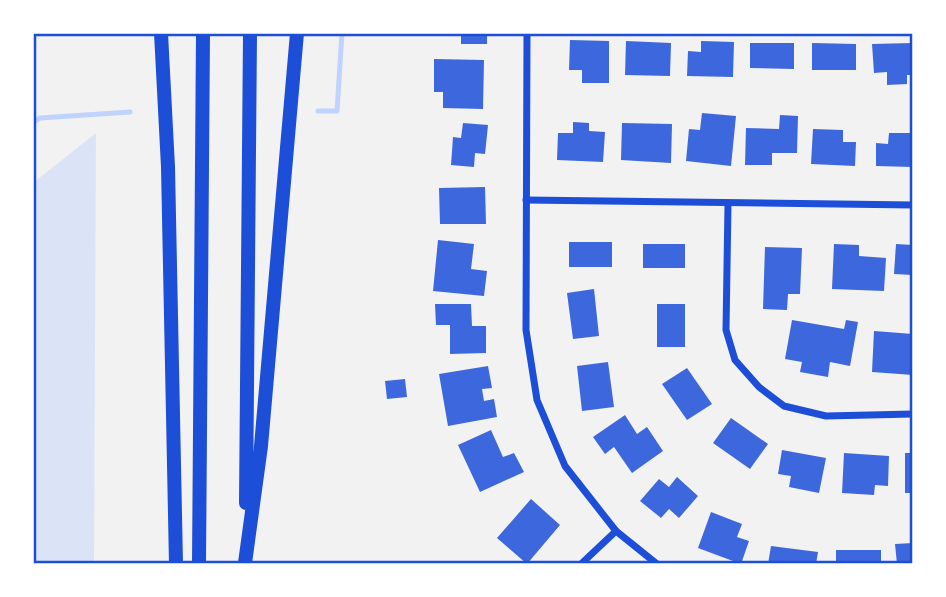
<svg xmlns="http://www.w3.org/2000/svg" width="946" height="597" font-family="Roboto,sans-serif">
<style>
.green{fill:#dbe4f7}
.lines{fill:none;stroke-linecap:round;stroke-linejoin:round}
.stream{stroke:#bfd3fe;stroke-width:5}
.building{fill:#3d67dc}
.minor{stroke:#1d4ed8;stroke-width:7}
.motorway{stroke:#1d4ed8;stroke-width:14}
.neatline{fill:none;stroke:#1d4ed8;stroke-width:2.5}
</style>
<rect width="100%" height="100%" fill="#f2f2f2"/>
<!-- green -->
<polygon class="green" points="96,133 94,564 33,564 33,183"/>
<g class="lines">
<!-- stream -->
<g class="stream">
<polyline points="318,111 337,111 342,33"/>
<polyline points="33,122 40,118 130,112"/>
</g>
</g>
<!-- building -->
<g class="building">
<rect x="461" y="33" width="26" height="11"/>
<polygon points="570,40 609,41 609,83 582,83 582,70 569,70"/>
<polygon points="626,41 671,43 670,76 625,75"/>
<polygon points="701,41 734,42 733,77 687,76 688,51 701,52"/>
<polygon points="750,43 794,43 794,69 750,68"/>
<polygon points="812,43 856,44 856,70 812,70"/>
<polygon points="913,43 913,75 907,75 907,84 887,85 887,72 874,73 872,44"/>
<polygon points="434,59 484,60 483,109 443,108 443,92 434,92"/>
<polygon points="702,113 736,116 731,166 686,161 689,129 700,130"/>
<polygon points="780,115 798,116 797,153 772,153 772,165 745,165 746,128 779,129"/>
<polygon points="573,122 589,123 589,131 605,132 603,162 557,160 558,133 573,133"/>
<polygon points="463,123 488,125 485,154 475,153 474,167 451,165 453,137 461,138"/>
<polygon points="622,123 672,124 671,163 621,160"/>
<polygon points="813,129 843,130 843,142 856,142 855,166 811,164"/>
<polygon points="889,133 913,133 913,167 876,166 876,143 888,144"/>
<polygon points="485,187 486,224 440,224 439,188"/>
<polygon points="438,240 474,244 471,269 487,271 484,296 433,291"/>
<rect x="569" y="242" width="43" height="25"/>
<rect x="643" y="244" width="42" height="24"/>
<polygon points="834,244 859,245 859,256 886,258 884,291 832,289"/>
<polygon points="896,244 913,245 913,275 894,274"/>
<polygon points="765,247 802,248 800,294 788,294 787,310 763,309"/>
<polygon points="594,289 599,336 573,339 567,293"/>
<polygon points="435,304 471,304 472,326 486,326 486,353 450,354 450,325 436,325"/>
<rect x="657" y="304" width="28" height="43"/>
<polygon points="792,320 844,329 846,320 858,322 850,366 830,362 828,377 800,372 802,362 785,359"/>
<polygon points="874,331 913,334 913,375 872,372"/>
<polygon points="608,362 614,407 582,411 577,366"/>
<polygon points="488,366 492,388 482,389 484,401 494,399 497,417 448,426 439,374"/>
<polygon points="687,368 712,404 687,420 662,384"/>
<polygon points="405,379 407,397 387,399 385,381"/>
<polygon points="625,415 637,434 647,427 663,451 632,473 614,447 605,454 593,437"/>
<polygon points="731,418 768,444 750,469 713,443"/>
<polygon points="491,430 503,457 514,453 524,472 480,492 458,445"/>
<polygon points="782,450 826,458 819,493 789,487 791,476 778,474"/>
<polygon points="844,453 889,456 888,486 875,485 874,495 842,493"/>
<rect x="905" y="453" width="8" height="40"/>
<polygon points="677,477 698,496 679,518 669,509 661,518 640,501 659,479 669,487"/>
<polygon points="531,499 560,525 527,564 497,538"/>
<polygon points="711,512 742,524 737,537 749,541 741,564 698,548"/>
<polygon points="913,543 913,564 897,564 895,544"/>
<polygon points="771,546 818,552 816,564 768,564"/>
<rect x="836" y="550" width="45" height="14"/>
</g>
<g class="lines">
<!-- minor -->
<g class="minor">
<polyline points="527,33 526,330 537,400 565,466 616,531 657,564"/>
<polyline points="526,200 913,205"/>
<polyline points="728,204 726,330 735,360 759,387 784,406 826,416 913,414"/>
<polyline points="581,564 616,531"/>
</g>
<!-- motorway -->
<g class="motorway">
<polyline points="161,33 168,167 176,564"/>
<polyline points="246,503 250,33"/>
<polyline points="245,563 261,446 297,33"/>
<polyline points="199,564 203,33"/>
</g>
</g>
<!-- border -->
<rect width="946" height="597" fill="none" stroke="#ffffff" stroke-width="70"/>
<rect x="35" y="35" width="876" height="527" class="neatline"/>
</svg>
